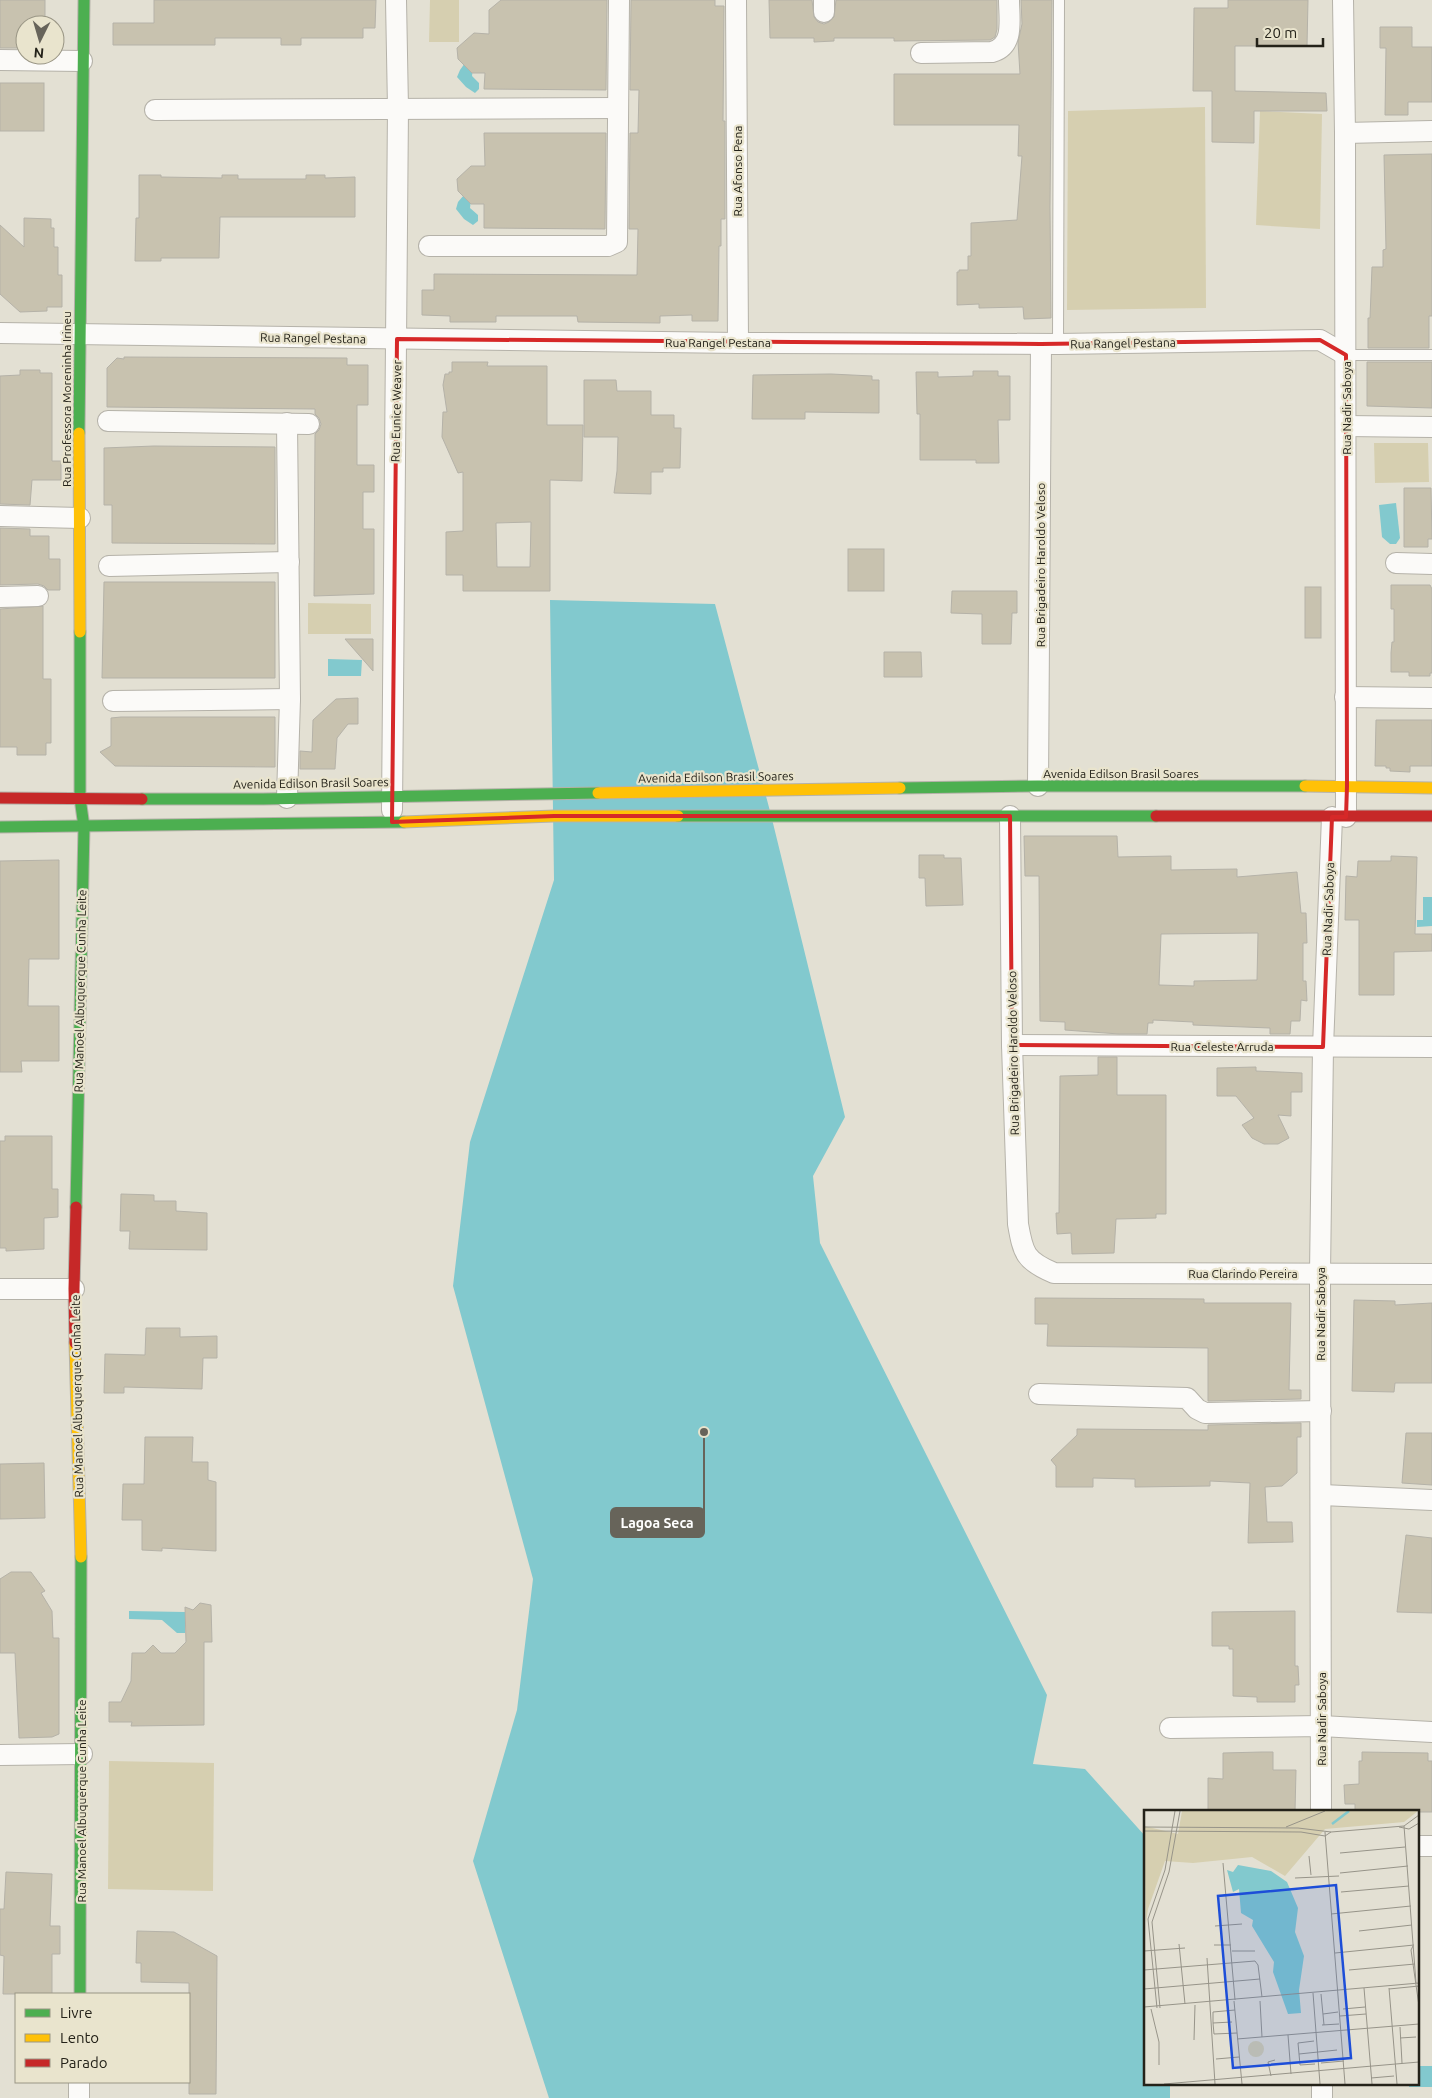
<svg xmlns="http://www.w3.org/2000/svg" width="1432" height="2098" font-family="Ubuntu,sans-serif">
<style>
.green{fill:#d6cfb0}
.water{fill:#82c9ce}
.building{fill:#c8c2af;stroke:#b5b2a8;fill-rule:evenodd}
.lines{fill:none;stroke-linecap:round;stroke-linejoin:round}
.lane-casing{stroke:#b5b2a9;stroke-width:12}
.street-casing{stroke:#b5b2a9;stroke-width:22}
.fast-casing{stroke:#b5b2a9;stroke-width:13}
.slow-casing{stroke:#b5b2a9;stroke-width:13}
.jam-casing{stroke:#b5b2a9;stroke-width:13}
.lane{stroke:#fbfaf8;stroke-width:10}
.street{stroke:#fbfaf8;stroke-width:20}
.fast{stroke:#4caf50;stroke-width:11}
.slow{stroke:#ffc107;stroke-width:11}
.jam{stroke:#c62828;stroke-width:11}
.marked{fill:none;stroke:#d62828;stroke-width:4;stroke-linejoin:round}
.labels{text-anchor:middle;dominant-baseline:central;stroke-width:4.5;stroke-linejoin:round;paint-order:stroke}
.street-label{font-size:12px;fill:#242219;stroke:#e9e4cd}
.inset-river{fill:none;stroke:#82c9ce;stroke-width:2.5}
.inset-road{fill:none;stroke:#979489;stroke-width:1}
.view{fill:#1d4ed8;fill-opacity:0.15;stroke:#1d4ed8;stroke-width:2.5}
.inset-edge{fill:none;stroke:#242219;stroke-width:2.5}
.leader{fill:none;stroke:#67645a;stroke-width:2}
.callout-dot{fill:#67645a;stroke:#e9e4cd;stroke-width:2}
.callout{fill:#67645a;stroke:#67645a;stroke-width:2}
.callout-label{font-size:14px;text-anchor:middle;font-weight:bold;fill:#fff}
</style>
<rect width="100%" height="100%" fill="#e3e0d3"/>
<!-- green -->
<g class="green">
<polygon points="430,0 459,0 459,42 429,42"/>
<polygon points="1205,107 1206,308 1067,310 1068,111"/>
<polygon points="1260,111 1322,114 1320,229 1256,225"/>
<polygon points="1374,443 1428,443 1429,482 1375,483"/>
<polygon points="308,603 371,604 371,634 308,634"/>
<polygon points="109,1761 214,1763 213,1891 108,1889"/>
</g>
<!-- water -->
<g class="water">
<polygon points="465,63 473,68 472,76 479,83 479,89 475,93 466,87 457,77 460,70"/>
<polygon points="464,195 471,200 470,208 478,215 478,221 473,225 464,219 456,209 458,202"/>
<polygon points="1396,503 1400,538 1396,544 1390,544 1382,537 1379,505"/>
<polygon points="550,600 715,604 771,815 845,1117 813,1176 820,1243 1047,1695 1033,1764 1085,1769 1146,1837 1146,2084 1170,2084 1170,2098 549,2098 473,1861 517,1710 533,1579 453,1286 470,1142 554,880"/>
<polygon points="328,659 362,660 361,676 328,676"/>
<polygon points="1423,897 1432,897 1432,926 1417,927 1417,920 1423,920"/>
<polygon points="129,1611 185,1612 185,1633 177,1633 162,1620 129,1619"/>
<polygon points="1418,2066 1432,2066 1432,2087 1409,2087 1409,2084 1418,2084"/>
</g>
<!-- building -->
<g class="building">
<polygon points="0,0 45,0 45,25 25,25 25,48 0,48"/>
<polygon points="154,0 376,0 375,28 363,28 363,38 301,38 301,45 281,45 281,38 215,38 215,45 113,45 113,23 154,23"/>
<polygon points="501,0 607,0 606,90 484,89 485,73 472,73 458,59 457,48 474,33 489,34 489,10"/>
<polygon points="631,0 715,0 715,6 724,6 723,121 725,121 725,219 721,219 721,246 719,246 718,321 692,321 692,315 660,316 660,323 578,322 577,316 496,316 496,322 450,322 450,316 422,315 422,290 434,290 434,274 637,275 638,229 629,229 630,133 638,133 639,90 630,90"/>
<polygon points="769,0 812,0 814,17 818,22 824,24 829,22 834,17 836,0 997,0 997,29 995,37 990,40 894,41 894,38 834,38 834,41 814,42 814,38 770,38"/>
<polygon points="1021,0 1052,0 1050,207 1051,318 1024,319 1023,307 979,308 979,304 957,305 957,272 959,272 959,270 968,270 968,256 971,256 971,223 1017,220 1022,156 1018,156 1019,125 894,125 894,74 1020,74 1018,42 1022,24"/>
<polygon points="1228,0 1308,0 1307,46 1235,46 1235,91 1326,93 1327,111 1254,111 1254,143 1212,142 1212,91 1193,91 1194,8 1228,8"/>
<polygon points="1380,27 1412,27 1412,47 1432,47 1432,102 1408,102 1408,115 1385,115 1386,48 1380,48"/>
<rect x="0" y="83" width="44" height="48"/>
<polygon points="484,133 606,133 605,229 484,228 484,204 471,204 458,191 457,179 471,166 485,166"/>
<polygon points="1432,154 1432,316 1429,316 1429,348 1368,348 1368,318 1370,318 1372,267 1383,267 1383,250 1386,249 1384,155"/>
<polygon points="139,175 161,175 161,177 222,178 222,175 238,175 238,179 306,179 306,175 325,175 325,178 355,177 355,217 220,217 219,258 161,258 161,261 135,261 136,218 139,218"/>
<polygon points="24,218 51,219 51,228 54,228 54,247 58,247 58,275 62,275 62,307 47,307 47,311 20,312 0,294 0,225 24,247"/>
<polygon points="124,357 347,358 347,365 368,365 368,405 357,405 357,465 374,465 374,492 363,492 363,529 374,529 374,594 314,596 315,434 319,430 321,424 319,418 315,414 315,409 107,407 107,368 117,358 124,359"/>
<path d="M452,362h36l-1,4h60v59h36l-1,56 -32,-1v111h-87v-16h-17v-43l17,-1v-59l-5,1 -16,-36 1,-25h4l-4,-27 2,-11h4v-2h3zM531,522l-1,45h-33l-1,-44z"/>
<polygon points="1367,362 1432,362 1432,408 1367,406"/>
<polygon points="20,370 40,370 40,373 52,373 52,461 61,461 61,480 32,480 30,505 0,504 0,376 20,375"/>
<polygon points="973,371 998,371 998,376 1010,376 1010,420 998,420 999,463 976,463 976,460 920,460 920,414 917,414 916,372 938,372 938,377 973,376"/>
<polygon points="831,374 872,376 872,380 879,380 879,413 805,412 805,419 752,419 753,375"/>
<polygon points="584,380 616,380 617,391 651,391 651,415 674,415 674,428 681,428 680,468 663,468 663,472 651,472 651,494 614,493 617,471 618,437 584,437"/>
<polygon points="154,446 275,447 275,544 112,543 112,505 104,505 104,448"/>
<polygon points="1404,488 1431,488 1432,539 1428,539 1428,547 1404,547"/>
<polygon points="0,528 30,529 30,536 49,536 49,559 60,559 60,590 48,590 44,586 38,584 0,585"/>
<rect x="848" y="549" width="36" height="42"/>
<polygon points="104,582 275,582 275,678 102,678"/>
<polygon points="1391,585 1430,585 1432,589 1432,673 1430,673 1430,676 1409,676 1409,672 1391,672 1391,653 1392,642 1394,642 1394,609 1391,609"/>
<rect x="1305" y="587" width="16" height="51"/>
<polygon points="952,591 1017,591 1017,613 1012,613 1011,644 982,644 982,614 951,613"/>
<polygon points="43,606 43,679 51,679 51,743 46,743 46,755 17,755 17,747 0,747 0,609"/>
<polygon points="345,639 373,639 373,671"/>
<polygon points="884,652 921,652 922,677 884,677"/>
<polygon points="358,698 358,724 348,724 337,738 335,769 300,769 300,751 312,752 313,720 336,699"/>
<polygon points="121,717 275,717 275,767 115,766 100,752 111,746 111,718"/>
<polygon points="1376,720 1432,720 1432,766 1410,766 1410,772 1390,771 1390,768 1386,768 1386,766 1375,766"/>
<path d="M1024,836h93l1,21 53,-1v14l66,-1v8l60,-5 4,41h5l1,30h-4v38h3l1,20 -6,-1 -1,21h-9l-1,13h-20v-6l-77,-3v-3l-40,-2v3h-5l-1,11h-28l-54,-4v-8l-25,-1 -1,-145h-14zM1258,933l-1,47 -63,1v5l-35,-1 2,-51z"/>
<polygon points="919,855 944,855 944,858 961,858 963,905 926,906 925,878 919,878"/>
<polygon points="1391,856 1417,857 1415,934 1432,934 1432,951 1394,952 1394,995 1359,995 1359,920 1345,920 1346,876 1357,877 1358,861 1391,861"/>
<polygon points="59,860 59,959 29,959 28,1006 59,1006 59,1061 21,1061 22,1072 0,1072 0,861"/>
<polygon points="1098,1057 1117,1057 1117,1095 1166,1095 1166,1214 1156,1214 1156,1218 1116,1219 1114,1253 1072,1254 1071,1233 1057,1234 1056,1213 1059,1213 1060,1076 1098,1075"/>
<polygon points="1256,1067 1256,1071 1302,1073 1302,1092 1291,1092 1291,1116 1278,1115 1289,1138 1278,1144 1264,1144 1252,1138 1242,1125 1254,1118 1236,1096 1217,1096 1217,1068"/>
<polygon points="5,1136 52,1136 52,1189 58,1189 58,1217 44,1218 44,1249 6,1251 6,1248 0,1248 0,1141 5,1141"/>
<polygon points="121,1194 154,1195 154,1201 176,1201 176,1211 207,1213 207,1250 129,1249 130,1231 120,1231"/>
<polygon points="1035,1298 1204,1299 1204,1303 1291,1303 1289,1390 1301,1390 1301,1399 1208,1401 1208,1348 1047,1346 1048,1324 1035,1324"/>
<polygon points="1354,1300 1395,1301 1395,1305 1432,1303 1432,1383 1395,1383 1394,1392 1352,1391"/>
<polygon points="146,1328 180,1328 180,1337 217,1336 217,1358 203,1358 202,1389 124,1387 124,1393 104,1393 105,1354 145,1355"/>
<polygon points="1301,1423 1301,1437 1297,1437 1297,1473 1282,1486 1265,1487 1267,1522 1292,1522 1293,1542 1248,1543 1250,1483 1210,1481 1210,1486 1135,1487 1135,1479 1093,1478 1093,1487 1056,1487 1056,1466 1051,1460 1077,1435 1077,1429 1208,1430 1208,1425"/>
<polygon points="1406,1433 1432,1433 1432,1485 1402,1483"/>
<polygon points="145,1437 193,1437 192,1462 208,1462 208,1480 216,1482 216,1551 162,1548 162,1551 142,1550 142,1520 122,1520 123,1484 144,1484"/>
<polygon points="44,1463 45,1518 0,1519 0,1464"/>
<polygon points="1406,1535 1432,1538 1432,1613 1397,1612"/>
<polygon points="11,1572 31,1572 45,1591 41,1593 52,1611 53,1638 59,1638 59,1734 52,1737 19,1738 15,1653 0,1653 0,1579"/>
<polygon points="200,1603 211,1605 212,1642 204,1642 204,1725 131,1726 132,1722 109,1722 109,1702 121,1702 131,1681 132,1653 145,1653 153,1645 161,1653 175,1653 186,1642 185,1607 193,1610"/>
<polygon points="1295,1611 1295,1666 1298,1666 1299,1685 1295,1685 1295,1702 1257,1702 1257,1697 1233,1696 1233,1649 1229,1649 1229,1646 1212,1646 1212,1612"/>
<polygon points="1262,1752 1273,1752 1273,1770 1296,1770 1295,1812 1208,1812 1208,1778 1223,1779 1223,1753"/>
<polygon points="1362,1752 1428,1753 1428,1761 1432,1761 1432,1812 1355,1812 1355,1804 1345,1804 1344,1785 1359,1784 1359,1761 1362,1761"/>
<polygon points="6,1872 52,1874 50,1926 60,1926 60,1954 52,1954 52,1994 3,1994 4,1956 0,1955 0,1909 4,1909"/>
<polygon points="137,1931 174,1932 217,1956 216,2094 189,2094 189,1983 141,1982 141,1963 136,1963"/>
</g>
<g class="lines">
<defs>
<g id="lane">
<polyline points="1058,344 1059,0"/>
<polyline points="1346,355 1432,355"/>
</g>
<g id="street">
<polyline points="736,0 738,343"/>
<polyline points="1343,0 1345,133 1346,817"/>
<polyline points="824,12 824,0"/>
<path d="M921,53l71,-1c23,-6 17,-33 17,-52"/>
<polyline points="0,60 82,61"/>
<polyline points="155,110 617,108"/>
<polyline points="1345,133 1432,131"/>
<polyline points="429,246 608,246 617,242 619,0"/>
<polyline points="0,333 738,343 1058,344 1320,340 1346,355"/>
<polyline points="108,421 309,424"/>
<polyline points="287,423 290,699 287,798"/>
<polyline points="1346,426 1432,427"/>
<polyline points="0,516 80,518"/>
<polyline points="1396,563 1432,564"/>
<polyline points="109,566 289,562"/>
<polyline points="0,597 38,596"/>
<polyline points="1345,697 1432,698"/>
<polyline points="113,701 290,699"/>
<polyline points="1038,786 1041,344"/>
<polyline points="392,810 398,108 396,0"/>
<path d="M1010,816l2,229 6,179c5,29 7,37 36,49l378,1"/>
<polyline points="1012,1045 1432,1047"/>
<polyline points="0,1289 74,1289"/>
<polyline points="1039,1394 1187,1398 1197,1409 1205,1413 1321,1411"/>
<polyline points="1322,1495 1432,1500"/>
<polyline points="1170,1728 1321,1726 1432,1732"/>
<polyline points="0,1755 82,1754"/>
<polyline points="1321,1812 1320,1274 1323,1047 1332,817"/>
<polyline points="1418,1846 1432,1846"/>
<polyline points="1322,2084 1322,2098"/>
<polyline points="79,2098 79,2082"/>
</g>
<g id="fast">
<polyline points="79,433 84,0"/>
<polyline points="900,788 1038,786 1305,786"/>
<polyline points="142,799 263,799 598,793"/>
<polyline points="678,816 1156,816"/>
<polyline points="0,827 404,822"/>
<polyline points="76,1207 84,827 80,798 80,632"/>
<polyline points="80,1994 81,1557"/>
</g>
<g id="slow">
<polyline points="79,433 80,632"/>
<polyline points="1305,786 1432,788"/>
<polyline points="598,793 900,788"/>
<polyline points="404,822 554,816 678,816"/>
<polyline points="75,1343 81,1557"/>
</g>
<g id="jam">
<polyline points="0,798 142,799"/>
<polyline points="1156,816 1432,816"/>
<polyline points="75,1343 74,1289 76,1207"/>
</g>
</defs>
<!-- lane casing -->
<use href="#lane" class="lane-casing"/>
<!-- street casing -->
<use href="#street" class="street-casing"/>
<!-- fast casing -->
<use href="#fast" class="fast-casing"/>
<!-- slow casing -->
<use href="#slow" class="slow-casing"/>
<!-- jam casing -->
<use href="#jam" class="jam-casing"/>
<!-- lane -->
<use href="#lane" class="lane"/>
<!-- street -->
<use href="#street" class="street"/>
<!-- fast -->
<use href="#fast" class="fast"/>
<!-- slow -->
<use href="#slow" class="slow"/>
<!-- jam -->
<use href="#jam" class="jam"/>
</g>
<!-- marked area -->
<path class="marked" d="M397,339l644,5 279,-4 26,15 1,431 -1,31h-14l-9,230 -311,-2 -2,-229h-456l-162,6z"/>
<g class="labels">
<!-- street labels -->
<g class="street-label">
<text transform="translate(737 171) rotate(-90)">Rua Afonso Pena</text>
<text transform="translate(313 338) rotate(1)">Rua Rangel Pestana</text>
<text x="718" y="342">Rua Rangel Pestana</text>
<text transform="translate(1123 343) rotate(-1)">Rua Rangel Pestana</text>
<text transform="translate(66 399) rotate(-90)">Rua Professora Moreninha Irineu</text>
<text transform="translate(1346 408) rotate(-90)">Rua Nadir Saboya</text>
<text transform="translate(396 411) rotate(-89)">Rua Eunice Weaver</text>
<text transform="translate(1040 565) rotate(-90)">Rua Brigadeiro Haroldo Veloso</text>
<text x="1121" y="773">Avenida Edilson Brasil Soares</text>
<text transform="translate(716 777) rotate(-1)">Avenida Edilson Brasil Soares</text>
<text transform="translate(311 783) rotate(-1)">Avenida Edilson Brasil Soares</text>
<text transform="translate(1328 909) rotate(-88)">Rua Nadir Saboya</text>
<text transform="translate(80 991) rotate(-89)">Rua Manoel Albuquerque Cunha Leite</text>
<text x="1222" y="1046">Rua Celeste Arruda</text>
<text transform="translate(1013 1053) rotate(-91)">Rua Brigadeiro Haroldo Veloso</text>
<text x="1243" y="1273">Rua Clarindo Pereira</text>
<text transform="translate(1320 1314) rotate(-90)">Rua Nadir Saboya</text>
<text transform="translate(77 1396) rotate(-91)">Rua Manoel Albuquerque Cunha Leite</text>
<text transform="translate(1321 1719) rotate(-90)">Rua Nadir Saboya</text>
<text transform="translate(81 1801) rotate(-90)">Rua Manoel Albuquerque Cunha Leite</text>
</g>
</g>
<!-- overview -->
<g transform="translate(1144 1810)">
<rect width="275" height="275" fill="#e3e0d3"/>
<path d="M38,1h236l-14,11 -79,7 -40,47 -33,-19 -59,6 -28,-2 -17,48 -2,14 -2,-97 34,8zM104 239a8 8 0 1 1 16 0a8 8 0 1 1-16 0Z" fill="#d6cfb0"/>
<path d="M94,55l33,6 16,11 11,26 -3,24 9,24 -5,34 2,23 -13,1 -15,-42 1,-10 -22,-36 1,-6 -12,-7 -2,-24 -6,3 -6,-22 6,2z" fill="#82c9ce"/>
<path class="inset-river" d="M188,14l17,-13"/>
<path class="inset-road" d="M260,16l12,157M0,17l154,1 33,4 73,-6 15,-11M142,17l39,-16M255,17l10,2 10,-6M0,21l157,1 24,4 6,-4M181,22l20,252M196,43l65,-6M165,46l2,19M79,53l12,137M196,63l68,-7M151,68l44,-2M197,82l68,-6M187,104l80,-8M71,116l27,-2M215,121l53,-6M35,134l6,60M70,135h17M269,136l-2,4 8,56M0,141l41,-3M88,141h23M191,143l79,-8M63,148l8,126M0,160l111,-9 3,4 4,32M205,160l66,-6M220,178l8,96M245,178l8,96M0,179l116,-10M245,179l30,-3M169,183l7,91M177,184l3,31M90,191l8,83M116,191l2,36M0,197l275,-24M13,198l-9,-89 17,-49 10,-59M16,198l-8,-86 17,-50 11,-61M7,199l8,33v23M199,199l22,-2M91,200l-22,2v11l1,11 23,-1M179,204l15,-2M196,206l26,-2M69,213l19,-1M178,215l17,-1M256,217l2,36M144,225l3,39M256,228l16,-1M93,229l182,-15M50,230l1,-35M170,231l-16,2 2,22 15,-1M155,244l38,-4M72,249l23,-2M177,253l23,-2M127,266l-3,-14 7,-2M227,268l23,-2M20,274l255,-22"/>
<path class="view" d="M192,75l15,173 -118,10 -15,-172z"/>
<rect width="275" height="275" class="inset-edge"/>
</g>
<!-- callouts -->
<path class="leader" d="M704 1432L704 1523"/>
<circle class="callout-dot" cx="704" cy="1432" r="5"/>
<rect class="callout" x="611" y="1508" width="93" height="29" rx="5"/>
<g class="callout-label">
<text x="657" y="1528">Lagoa Seca</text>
</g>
<!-- legend -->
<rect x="15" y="1993" width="175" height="90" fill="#e9e4cd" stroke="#9a9685"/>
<rect x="25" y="2009" width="25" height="8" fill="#4caf50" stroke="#9a9685"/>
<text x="60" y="2018" font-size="15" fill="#242219">Livre</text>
<rect x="25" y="2034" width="25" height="8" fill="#ffc107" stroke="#9a9685"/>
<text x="60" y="2043" font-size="15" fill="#242219">Lento</text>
<rect x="25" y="2059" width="25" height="8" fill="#c62828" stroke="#9a9685"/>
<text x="60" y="2068" font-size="15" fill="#242219">Parado</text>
<!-- north arrow -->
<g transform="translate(40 40) rotate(185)"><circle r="24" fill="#e9e4cd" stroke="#9a9685"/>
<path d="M0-4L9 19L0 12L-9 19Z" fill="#67645a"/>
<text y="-8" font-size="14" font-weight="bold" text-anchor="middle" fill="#242219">N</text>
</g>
<!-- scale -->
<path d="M1257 38v8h66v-8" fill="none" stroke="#242219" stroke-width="2.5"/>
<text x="1264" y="38" font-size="15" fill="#242219" stroke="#e9e4cd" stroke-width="4" paint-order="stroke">20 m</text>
</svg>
